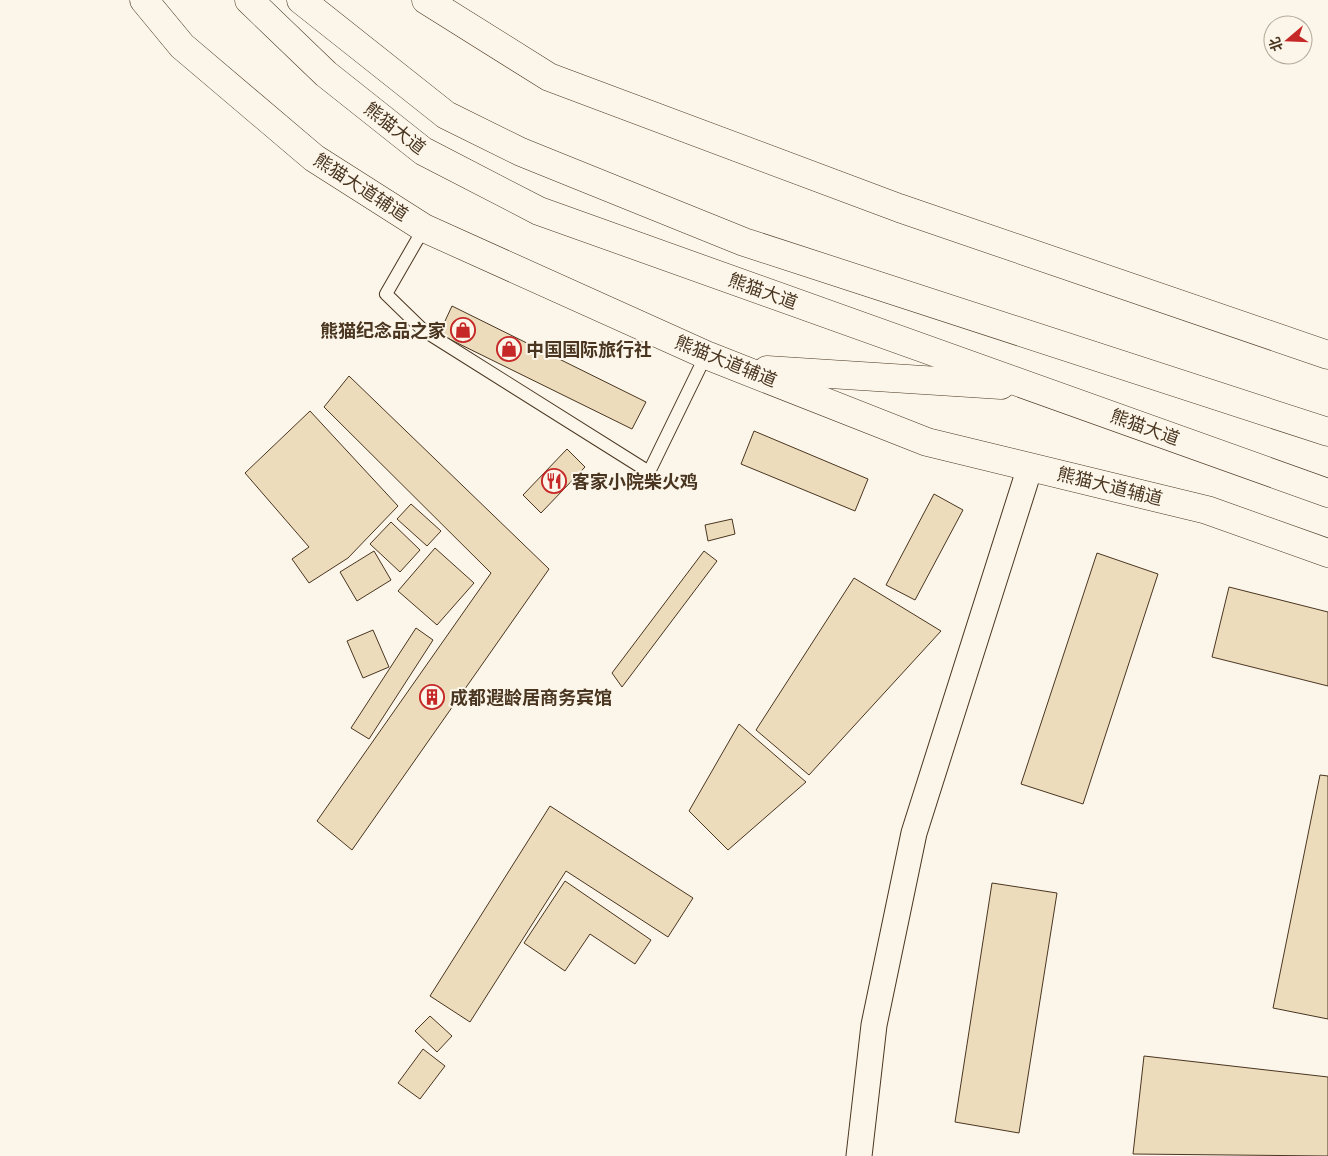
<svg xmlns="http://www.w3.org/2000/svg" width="1328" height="1156" font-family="'Archivo Narrow','Noto Sans SC',sans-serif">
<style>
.building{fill:#ecdcbc;stroke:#4a3520}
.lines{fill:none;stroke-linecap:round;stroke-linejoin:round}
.lane-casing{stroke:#4a3520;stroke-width:14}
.street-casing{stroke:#4a3520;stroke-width:27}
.secondary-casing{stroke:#4a3520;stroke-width:29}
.lane{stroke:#fbf6e9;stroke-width:12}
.street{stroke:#fbf6e9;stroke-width:25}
.secondary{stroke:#fbf6e9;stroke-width:28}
.labels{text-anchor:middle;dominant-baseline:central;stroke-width:4;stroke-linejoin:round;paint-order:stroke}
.street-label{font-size:18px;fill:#4a3520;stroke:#fbf6e9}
.poi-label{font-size:18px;font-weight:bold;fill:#4a3520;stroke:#fbf6e9;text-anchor:start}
</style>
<rect width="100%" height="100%" fill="#fbf6e9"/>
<!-- building -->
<g class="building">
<polygon points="452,306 646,402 632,429 439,334"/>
<polygon points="349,376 549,569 352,850 317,821 491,573 324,407"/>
<polygon points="310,411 398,506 348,558 309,583 292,559 309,547 245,473"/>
<polygon points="754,431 868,479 855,511 741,464"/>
<polygon points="567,449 585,467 541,513 523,495"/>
<polygon points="934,494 963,510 915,600 886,585"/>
<polygon points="411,504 441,531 427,546 397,519"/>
<polygon points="732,519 735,534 708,541 705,525"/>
<polygon points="391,522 420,550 400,572 370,544"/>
<polygon points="435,548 474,583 437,625 398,591"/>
<polygon points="374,551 391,580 357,601 340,572"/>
<polygon points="704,551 717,561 622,687 612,673"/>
<polygon points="1097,553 1158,574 1083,804 1021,784"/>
<polygon points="854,578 941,631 809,775 756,730"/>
<polygon points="1229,587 1328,612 1328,686 1212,657"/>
<polygon points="416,628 433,640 369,739 351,728"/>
<polygon points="373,630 389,667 363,678 347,641"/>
<polygon points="739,724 806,782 728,850 689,811"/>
<polygon points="1320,775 1328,776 1328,1019 1273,1008"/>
<polygon points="550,806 693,898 668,937 566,871 470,1022 430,996"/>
<polygon points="565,881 651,940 635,964 590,934 565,971 524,943"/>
<polygon points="992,883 1057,893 1019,1133 955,1122"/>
<polygon points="430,1016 452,1036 437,1052 415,1031"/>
<polygon points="423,1049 445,1066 420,1099 398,1083"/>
<polygon points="1144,1056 1328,1077 1328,1156 1133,1154"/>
</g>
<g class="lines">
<defs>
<polyline id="lane" points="424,228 386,294 423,330 649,472 706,355"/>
<polyline id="street" points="859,1156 874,1025 914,833 1030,467"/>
<g id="secondary">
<polyline points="144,0 182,46 314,158 424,228 706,355 927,442 1207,510 1328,553"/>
<polyline points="249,0 326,74 423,151 539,211 1328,493"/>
<polyline points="301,0 446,115 521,152 744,242 1328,432"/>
<polyline points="426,0 549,77 899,208 1328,355"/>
<polyline points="767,370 1001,385"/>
</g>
</defs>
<!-- lane casing -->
<use href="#lane" class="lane-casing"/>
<!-- street casing -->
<use href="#street" class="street-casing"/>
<!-- secondary casing -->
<use href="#secondary" class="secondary-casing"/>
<!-- lane -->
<use href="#lane" class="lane"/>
<!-- street -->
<use href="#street" class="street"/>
<!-- secondary -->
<use href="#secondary" class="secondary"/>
</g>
<!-- icons -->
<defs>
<symbol id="shop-ring" viewBox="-11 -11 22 22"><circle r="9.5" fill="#fbf6e9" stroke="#c62828" stroke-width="1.5"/><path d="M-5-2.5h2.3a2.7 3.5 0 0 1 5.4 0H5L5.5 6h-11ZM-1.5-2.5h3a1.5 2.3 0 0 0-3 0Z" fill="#c62828"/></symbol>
<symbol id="restaurant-ring" viewBox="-11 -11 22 22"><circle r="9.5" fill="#fbf6e9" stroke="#c62828" stroke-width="1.5"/><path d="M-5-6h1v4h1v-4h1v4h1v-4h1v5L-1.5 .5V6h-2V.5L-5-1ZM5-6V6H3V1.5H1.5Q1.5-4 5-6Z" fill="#c62828"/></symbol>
<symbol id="building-ring" viewBox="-11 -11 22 22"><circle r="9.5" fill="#fbf6e9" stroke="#c62828" stroke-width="1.5"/><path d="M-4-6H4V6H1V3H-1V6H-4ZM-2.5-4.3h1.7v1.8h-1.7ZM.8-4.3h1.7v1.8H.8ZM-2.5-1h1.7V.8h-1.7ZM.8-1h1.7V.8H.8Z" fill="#c62828"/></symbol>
</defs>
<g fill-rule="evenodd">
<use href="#shop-ring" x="449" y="316" width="28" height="28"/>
<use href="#shop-ring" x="495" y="335" width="28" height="28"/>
<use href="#restaurant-ring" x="540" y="467" width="28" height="28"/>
<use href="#building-ring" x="418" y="683" width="28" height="28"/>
</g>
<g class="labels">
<!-- street labels -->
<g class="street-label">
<text transform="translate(395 128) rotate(38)">熊猫大道</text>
<text transform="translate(361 187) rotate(33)">熊猫大道辅道</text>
<text transform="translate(763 291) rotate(20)">熊猫大道</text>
<text transform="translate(726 361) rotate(22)">熊猫大道辅道</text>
<text transform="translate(1145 427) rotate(20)">熊猫大道</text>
<text transform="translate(1110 486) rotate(14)">熊猫大道辅道</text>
</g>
<!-- poi labels -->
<g class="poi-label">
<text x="446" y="330" text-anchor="end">熊猫纪念品之家</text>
<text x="526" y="349">中国国际旅行社</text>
<text x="572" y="481">客家小院柴火鸡</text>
<text x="450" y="697">成都遐龄居商务宾馆</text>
</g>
</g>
<!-- north arrow -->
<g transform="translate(1288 40) rotate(251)"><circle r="24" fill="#fbf6e9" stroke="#b4a999"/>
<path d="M0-4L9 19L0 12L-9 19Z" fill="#c62828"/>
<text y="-8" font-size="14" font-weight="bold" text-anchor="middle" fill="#4a3520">北</text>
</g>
</svg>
